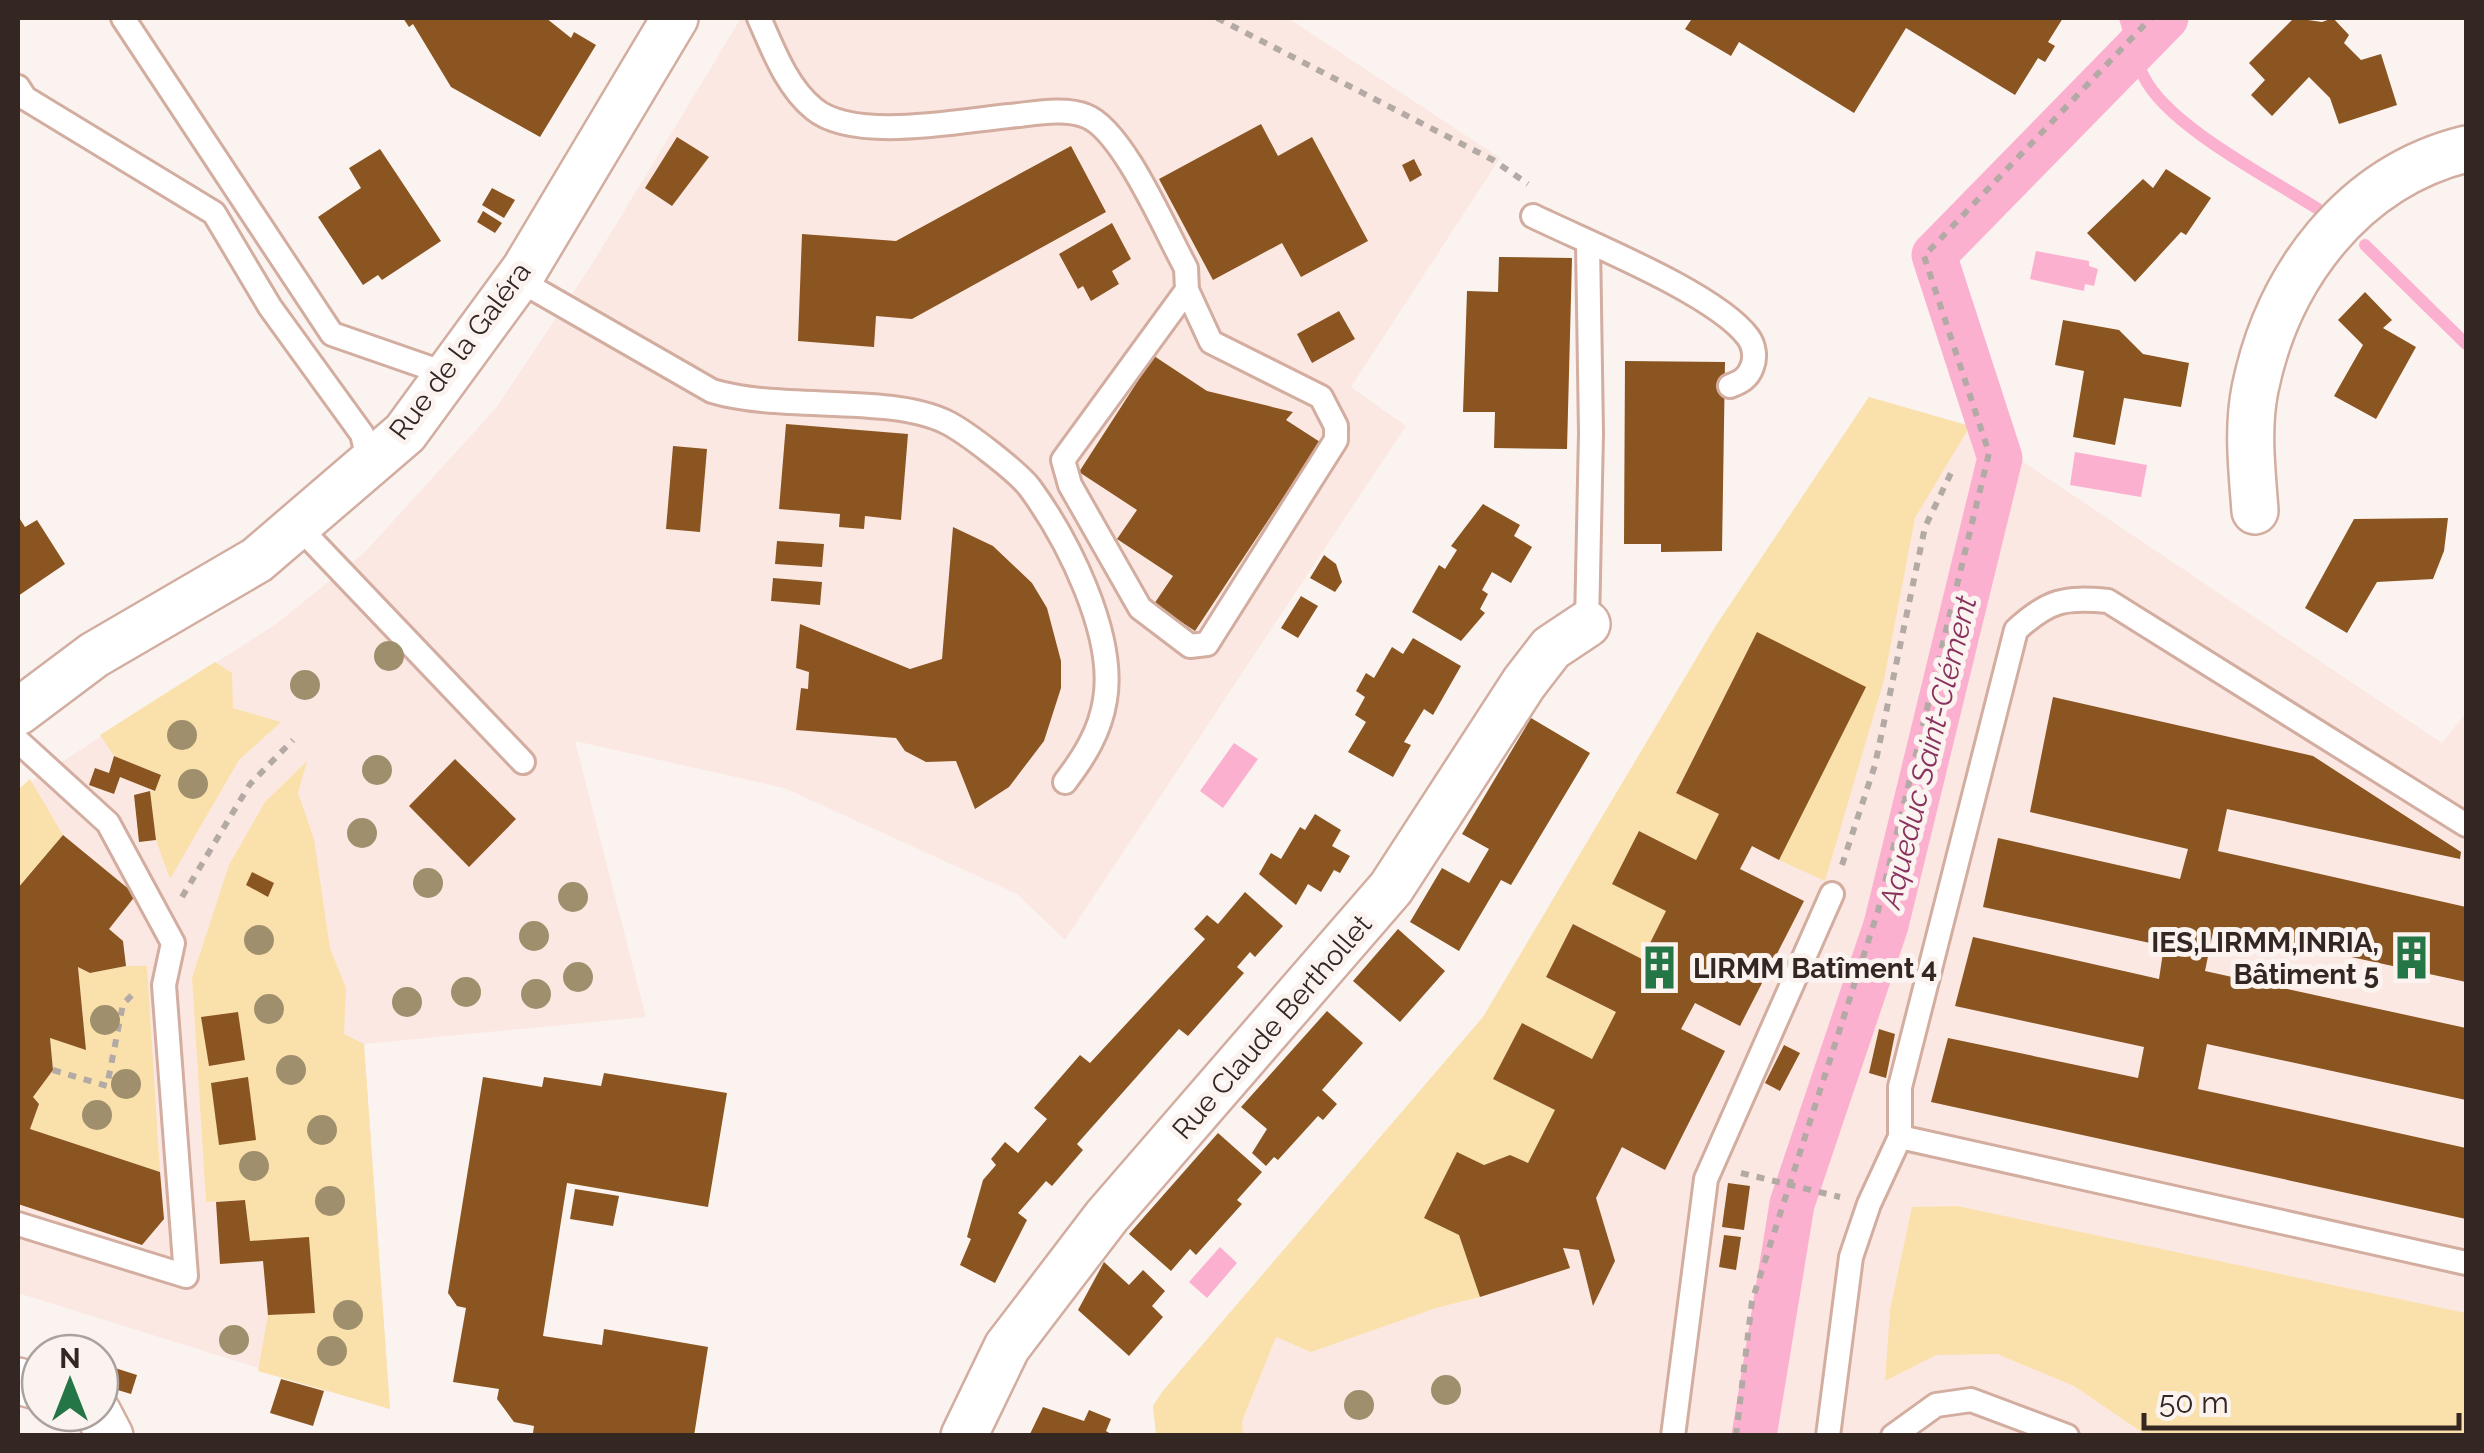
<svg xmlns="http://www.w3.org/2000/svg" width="2484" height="1453" font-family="Raleway,sans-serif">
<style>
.built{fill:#fce8e2}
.green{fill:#fae1ac}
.water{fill:#fcb0d0}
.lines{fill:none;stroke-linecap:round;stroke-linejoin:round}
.stream{stroke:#fcb0d0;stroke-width:12}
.canal{stroke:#fcb0d0;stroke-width:45}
.building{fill:#8a5520}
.service-casing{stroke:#d2ada0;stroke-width:28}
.minor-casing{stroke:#d2ada0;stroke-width:50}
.path{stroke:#b3a9a5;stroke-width:6;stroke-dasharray:8 8;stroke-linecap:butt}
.service{stroke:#fff;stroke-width:22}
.minor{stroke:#fff;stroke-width:45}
.tree{fill:#9f8f6d}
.labels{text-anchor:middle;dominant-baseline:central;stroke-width:10;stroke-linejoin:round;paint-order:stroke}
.street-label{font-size:28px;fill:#342621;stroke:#fbf3f0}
.poi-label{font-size:28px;font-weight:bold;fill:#342621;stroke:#fbf3f0;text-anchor:end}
.water-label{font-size:30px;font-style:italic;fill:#89325d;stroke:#fbf3f0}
</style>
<rect width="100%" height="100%" fill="#fbf3f0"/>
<!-- built -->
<g class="built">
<polygon points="741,18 1288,18 1500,158 1351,387 1406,426 1065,940 1017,894 784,788 575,741 646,1017 364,1044 390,1409 18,1293 18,790 276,624 364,553 496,408 592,264"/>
<polygon points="1869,397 1970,426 2442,743 2466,713 2466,1435 1156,1436 1153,1406 1162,1392 1483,1017 1715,627"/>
</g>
<!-- green -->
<g class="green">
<polygon points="1869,397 1970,426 1915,518 1884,680 1825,881 1779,860 1757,632 1676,792 1719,814 1696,860 1639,831 1613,884 1666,911 1642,959 1574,924 1546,977 1616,1012 1592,1059 1522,1023 1494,1079 1555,1110 1528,1163 1510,1155 1484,1165 1459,1235 1480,1297 1436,1308 1311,1352 1276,1337 1242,1421 1243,1435 1156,1435 1153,1406 1162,1392 1483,1017 1715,627"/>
<polygon points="215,662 232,673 233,708 281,722 239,760 170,879 156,840 150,791 155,791 161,775 114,756 100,735"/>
<polygon points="307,761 298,793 314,839 330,948 346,988 344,1034 364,1044 390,1409 258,1371 268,1315 315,1312 309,1238 250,1241 245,1200 206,1202 192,978 229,865 265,802"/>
<polygon points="30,779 63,835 18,888 18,790"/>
<polygon points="126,966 147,966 160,1172 30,1129 39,1104 33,1097 53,1070 50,1038 86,1049 78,967 90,973"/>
<polygon points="1957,1206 2466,1313 2466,1435 2146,1435 2074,1386 1997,1354 1936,1355 1885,1381 1890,1310 1912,1207"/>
</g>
<!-- water -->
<g class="water">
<polygon points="2036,251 2089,261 2089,266 2098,269 2094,286 2085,284 2084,291 2030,279"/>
<polygon points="2075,452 2147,465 2141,497 2070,485"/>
<polygon points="1234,743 1258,759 1223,808 1200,791"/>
<polygon points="1220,1247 1237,1263 1207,1298 1189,1282"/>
</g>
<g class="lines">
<!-- stream -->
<g class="stream">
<path d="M2125,18c6,19 10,41 19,59 24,49 126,101 174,132"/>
<polyline points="2365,245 2466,344"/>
</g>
<!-- canal -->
<polyline class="canal" points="1754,1436 1792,1204 1886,925 2000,458 1934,255 2166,18"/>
</g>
<!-- building -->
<g class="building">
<polygon points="403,18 546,18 571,38 574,32 596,45 540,137 451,87 413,24 409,27"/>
<polygon points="1686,18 2063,18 2048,42 2055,46 2045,62 2038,58 2015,95 1906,28 1854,113 1739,42 1731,56 1685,29 1691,20"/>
<polygon points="2294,18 2322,22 2333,18 2349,35 2344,43 2361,60 2381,54 2397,105 2339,124 2330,98 2309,77 2272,116 2251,95 2265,80 2249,63"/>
<polygon points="1261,124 1278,156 1312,137 1368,241 1301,277 1282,243 1213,280 1159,179"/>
<polygon points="677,137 709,157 672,206 645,188"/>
<polygon points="1071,146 1106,212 912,319 876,316 874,347 798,341 802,234 896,241"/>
<polygon points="380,149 441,241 382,280 378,275 363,285 318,217 361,188 349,168"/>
<polygon points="1414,159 1422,175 1410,182 1402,165"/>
<polygon points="2166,169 2211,198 2186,235 2181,232 2135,282 2087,233 2143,179 2153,188"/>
<polygon points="492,188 515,200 504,218 482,205"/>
<polygon points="483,211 502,223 495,233 477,222"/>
<polygon points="1112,223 1131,259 1112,271 1119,284 1091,301 1083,286 1078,289 1059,254"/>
<polygon points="1499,257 1572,258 1567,449 1494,448 1495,412 1463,412 1467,291 1498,292"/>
<polygon points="2365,292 2392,320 2383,328 2416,347 2376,419 2334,396 2363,345 2338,320"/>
<polygon points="1339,311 1355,339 1312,363 1297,334"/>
<polygon points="2063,320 2119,330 2143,354 2189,363 2181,407 2124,398 2115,445 2073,437 2084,371 2055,365"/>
<polygon points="1154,356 1207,391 1293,412 1286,420 1320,442 1195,631 1154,604 1173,576 1117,539 1137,510 1079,472"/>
<polygon points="1625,361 1725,362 1722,551 1661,552 1661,544 1624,544"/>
<polygon points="786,424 908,434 901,520 865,516 864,529 839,527 840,514 779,509"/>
<polygon points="673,446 707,449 700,532 666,529"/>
<polygon points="1483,504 1520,525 1514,536 1532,547 1511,583 1492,572 1482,590 1488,594 1480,609 1485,613 1461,641 1412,612 1439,565 1445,569 1457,550 1451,546"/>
<polygon points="18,516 25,527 37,520 65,564 18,596"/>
<polygon points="2448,518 2444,551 2433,579 2377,582 2347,633 2305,608 2354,519"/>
<polygon points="953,527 993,546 1032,583 1047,608 1061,661 1061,688 1044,741 1009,787 975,809 956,761 926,762 905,751 896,738 796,730 801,688 808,689 809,672 796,668 800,624 910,669 942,659"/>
<polygon points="777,541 824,544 822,567 775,564"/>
<polygon points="1324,555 1336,564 1342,582 1335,592 1310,578"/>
<polygon points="773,578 822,582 820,605 771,601"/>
<polygon points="1301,596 1318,606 1298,638 1281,628"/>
<polygon points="1757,632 1866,687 1779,860 1752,846 1740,869 1804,901 1740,1026 1695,1003 1681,1029 1725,1051 1665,1170 1622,1147 1596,1198 1615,1261 1593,1306 1579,1250 1563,1248 1570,1268 1480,1297 1459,1235 1424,1218 1457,1152 1484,1165 1510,1155 1528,1163 1555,1110 1493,1079 1522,1023 1592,1059 1616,1012 1546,977 1573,924 1642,959 1666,911 1612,884 1639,831 1696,860 1719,814 1676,793"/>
<polygon points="1413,638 1461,666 1433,715 1424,709 1404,742 1411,745 1393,777 1348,752 1366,722 1355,715 1365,697 1356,691 1366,673 1374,678 1392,647 1403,654"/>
<polygon points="2053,697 2313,756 2461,852 2460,859 2227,809 2218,851 2466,907 2466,982 2214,927 2205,971 2466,1028 2466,1100 2207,1044 2198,1089 2466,1148 2466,1219 1931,1102 1948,1038 2138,1078 2144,1047 1955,1006 1973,937 2159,979 2164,946 1983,907 1998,838 2180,879 2188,849 2030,812"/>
<polygon points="1531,718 1590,753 1511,885 1501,880 1459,951 1410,922 1442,868 1469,883 1489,849 1462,834"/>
<polygon points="114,756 161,775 155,791 120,777 114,794 89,785 95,768 109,773"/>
<polygon points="455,759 516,819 469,867 409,806"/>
<polygon points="150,791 156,840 139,842 134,795"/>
<polygon points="1315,814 1341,830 1332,846 1350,856 1340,873 1334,870 1321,892 1308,884 1296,905 1259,874 1271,853 1281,859 1300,827 1305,830"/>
<polygon points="63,835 136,895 109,929 123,941 126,966 90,973 78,967 86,1050 50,1038 53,1070 33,1097 39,1104 30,1129 160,1172 164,1219 142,1245 18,1204 18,888"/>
<polygon points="252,872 274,883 268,897 246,885"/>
<polygon points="1245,892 1283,926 1255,957 1250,952 1237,967 1244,973 1188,1036 1179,1029 1077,1144 1083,1150 1052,1186 1046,1181 1018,1213 1027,1220 995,1283 960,1265 971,1239 967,1237 983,1180 996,1165 991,1159 1005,1142 1018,1153 1047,1119 1034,1108 1080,1055 1090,1063 1205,939 1194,929 1207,915 1218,924"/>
<polygon points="1398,929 1445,971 1400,1022 1353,981"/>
<polygon points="1327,1011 1363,1043 1322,1090 1337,1104 1323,1120 1318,1116 1278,1160 1274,1157 1266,1166 1252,1153 1267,1129 1241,1107"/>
<polygon points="238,1012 245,1060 209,1066 201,1017"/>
<polygon points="1879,1029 1895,1034 1886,1078 1869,1073"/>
<polygon points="1784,1045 1800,1053 1780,1091 1765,1083"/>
<polygon points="604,1073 727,1093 708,1207 567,1183 543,1336 602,1345 604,1329 708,1347 694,1436 533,1433 534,1426 514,1422 497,1399 499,1389 453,1382 466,1308 457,1306 448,1293 483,1077 542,1087 544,1077 601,1086"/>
<polygon points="248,1077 256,1140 219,1145 211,1083"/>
<polygon points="1218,1133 1262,1172 1237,1200 1242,1204 1196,1255 1190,1249 1171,1271 1129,1234"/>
<polygon points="1728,1183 1750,1186 1744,1230 1722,1227"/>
<polygon points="575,1189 619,1196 613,1226 570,1219"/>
<polygon points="245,1200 250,1241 309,1237 315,1313 268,1315 263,1261 220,1264 216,1202"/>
<polygon points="1724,1235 1741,1237 1736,1270 1719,1267"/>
<polygon points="1104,1262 1129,1285 1143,1270 1165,1291 1152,1306 1163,1317 1129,1356 1078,1310"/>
<polygon points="115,1368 137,1375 131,1394 111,1388"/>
<polygon points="281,1379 324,1391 313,1426 270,1413"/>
<polygon points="1043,1407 1084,1421 1089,1410 1111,1419 1106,1431 1114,1436 1029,1436"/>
</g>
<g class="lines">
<defs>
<g id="service">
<polyline points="123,18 332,334 447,374"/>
<path d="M759,18c14,31 27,68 55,91 40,33 145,12 195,7 23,-2 55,-9 77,0 37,14 80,116 100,152l1,22 24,52 110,55 15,29v14l-129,204 -17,2 -50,-38 -70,-123 -7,-25 124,-170"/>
<polyline points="18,87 25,98 214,213 270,307 362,434 369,463"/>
<path d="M1533,216c53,26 182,77 215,121 6,8 8,20 4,30 -4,11 -11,15 -22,19"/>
<path d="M517,279l195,112c70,21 176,3 234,31 19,9 72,50 84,66 38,52 86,147 75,212 -5,32 -21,57 -40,82"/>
<polyline points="297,525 523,762"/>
<polyline points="1587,624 1591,433 1588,243"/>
<polyline points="18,741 108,823 173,943 164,985 186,1276 18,1224"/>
<polyline points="1900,1137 2466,1263"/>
<polyline points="1673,1436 1706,1179 1832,894"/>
<path d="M1828,1436l23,-179 18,-53 31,-67v-50l116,-457c33,-30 48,-33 92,-29l358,224"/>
<polyline points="1893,1436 1936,1405 1971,1400 2067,1436"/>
</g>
<g id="minor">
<path d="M2255,511c-3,-41 -8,-82 0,-122 23,-113 98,-212 211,-240"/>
<polyline points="18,712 94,655 257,560 405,433 525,269 675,18"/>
<polyline points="18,1381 40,1387"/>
<polyline points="98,1413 110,1436"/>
<polyline points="964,1436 1007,1347 1107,1216 1391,888 1524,683 1551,648 1587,624"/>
</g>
</defs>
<!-- service casing -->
<use href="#service" class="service-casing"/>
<!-- minor casing -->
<use href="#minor" class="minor-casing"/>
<!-- path -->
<g class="path">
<polyline points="1217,18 1493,160 1528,184"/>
<polyline points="1842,865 1875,765 1925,527 1951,473"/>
<polyline points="182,897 250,784 293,740"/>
<polyline points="53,1070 107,1086 123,1004 132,995"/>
<polyline points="1741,1173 1840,1197"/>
<polyline points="1736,1436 1752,1301 1878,911 1989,453 1924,256 2151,18"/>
</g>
<!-- service -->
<use href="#service" class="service"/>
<!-- minor -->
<use href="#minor" class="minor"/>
</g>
<!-- trees -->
<g class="tree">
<circle cx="389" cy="656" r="15"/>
<circle cx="305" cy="685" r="15"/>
<circle cx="182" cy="735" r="15"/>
<circle cx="377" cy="770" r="15"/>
<circle cx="193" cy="784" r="15"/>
<circle cx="362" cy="833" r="15"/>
<circle cx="428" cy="883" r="15"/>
<circle cx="573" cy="897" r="15"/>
<circle cx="534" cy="936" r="15"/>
<circle cx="259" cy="940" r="15"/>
<circle cx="578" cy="977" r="15"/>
<circle cx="466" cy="992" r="15"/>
<circle cx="536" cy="994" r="15"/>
<circle cx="407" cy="1002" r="15"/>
<circle cx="269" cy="1009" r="15"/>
<circle cx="105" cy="1020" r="15"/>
<circle cx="291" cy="1070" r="15"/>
<circle cx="126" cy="1084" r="15"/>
<circle cx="97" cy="1115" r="15"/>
<circle cx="322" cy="1130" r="15"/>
<circle cx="254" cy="1166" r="15"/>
<circle cx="330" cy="1201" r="15"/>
<circle cx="348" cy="1315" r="15"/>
<circle cx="234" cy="1340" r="15"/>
<circle cx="332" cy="1351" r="15"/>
<circle cx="1446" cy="1390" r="15"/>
<circle cx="1359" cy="1405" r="15"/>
</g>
<!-- icons -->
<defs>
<symbol id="building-bare" viewBox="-9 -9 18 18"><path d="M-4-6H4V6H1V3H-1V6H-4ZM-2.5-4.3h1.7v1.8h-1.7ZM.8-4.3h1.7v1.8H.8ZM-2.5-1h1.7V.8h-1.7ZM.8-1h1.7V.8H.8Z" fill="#247647" stroke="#fbf3f0" stroke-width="2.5" paint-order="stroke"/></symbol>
</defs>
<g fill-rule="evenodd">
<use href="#building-bare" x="2380" y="926" width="63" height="63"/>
<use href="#building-bare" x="1628" y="936" width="63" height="63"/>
</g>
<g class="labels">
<!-- street labels -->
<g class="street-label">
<text transform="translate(460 351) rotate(-53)">Rue de la Galéra</text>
<text transform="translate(1272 1027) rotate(-49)">Rue Claude Berthollet</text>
</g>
<!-- poi labels -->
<g class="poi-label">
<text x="2379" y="942">IES,LIRMM,INRIA,<tspan x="2379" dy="32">Bâtiment 5</tspan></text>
<text x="1693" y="968" text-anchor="start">LIRMM Batîment 4</text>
</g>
<!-- water labels -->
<g class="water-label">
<text transform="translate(1928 752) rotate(-76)">Aqueduc Saint-Clément</text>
</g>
</g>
<!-- border -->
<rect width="2484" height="1453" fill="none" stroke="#342621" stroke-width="40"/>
<!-- north arrow -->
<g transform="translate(70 1383)"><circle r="48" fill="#fbf3f0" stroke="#aba19d" stroke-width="2.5"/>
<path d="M0-8L18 38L0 25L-18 38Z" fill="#247647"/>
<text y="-15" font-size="28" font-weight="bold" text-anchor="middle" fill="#342621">N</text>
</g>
<!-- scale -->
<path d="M2144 1413v15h315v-15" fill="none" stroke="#342621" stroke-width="5"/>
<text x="2159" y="1413" font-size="30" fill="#342621" stroke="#fbf3f0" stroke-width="8" paint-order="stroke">50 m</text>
</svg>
